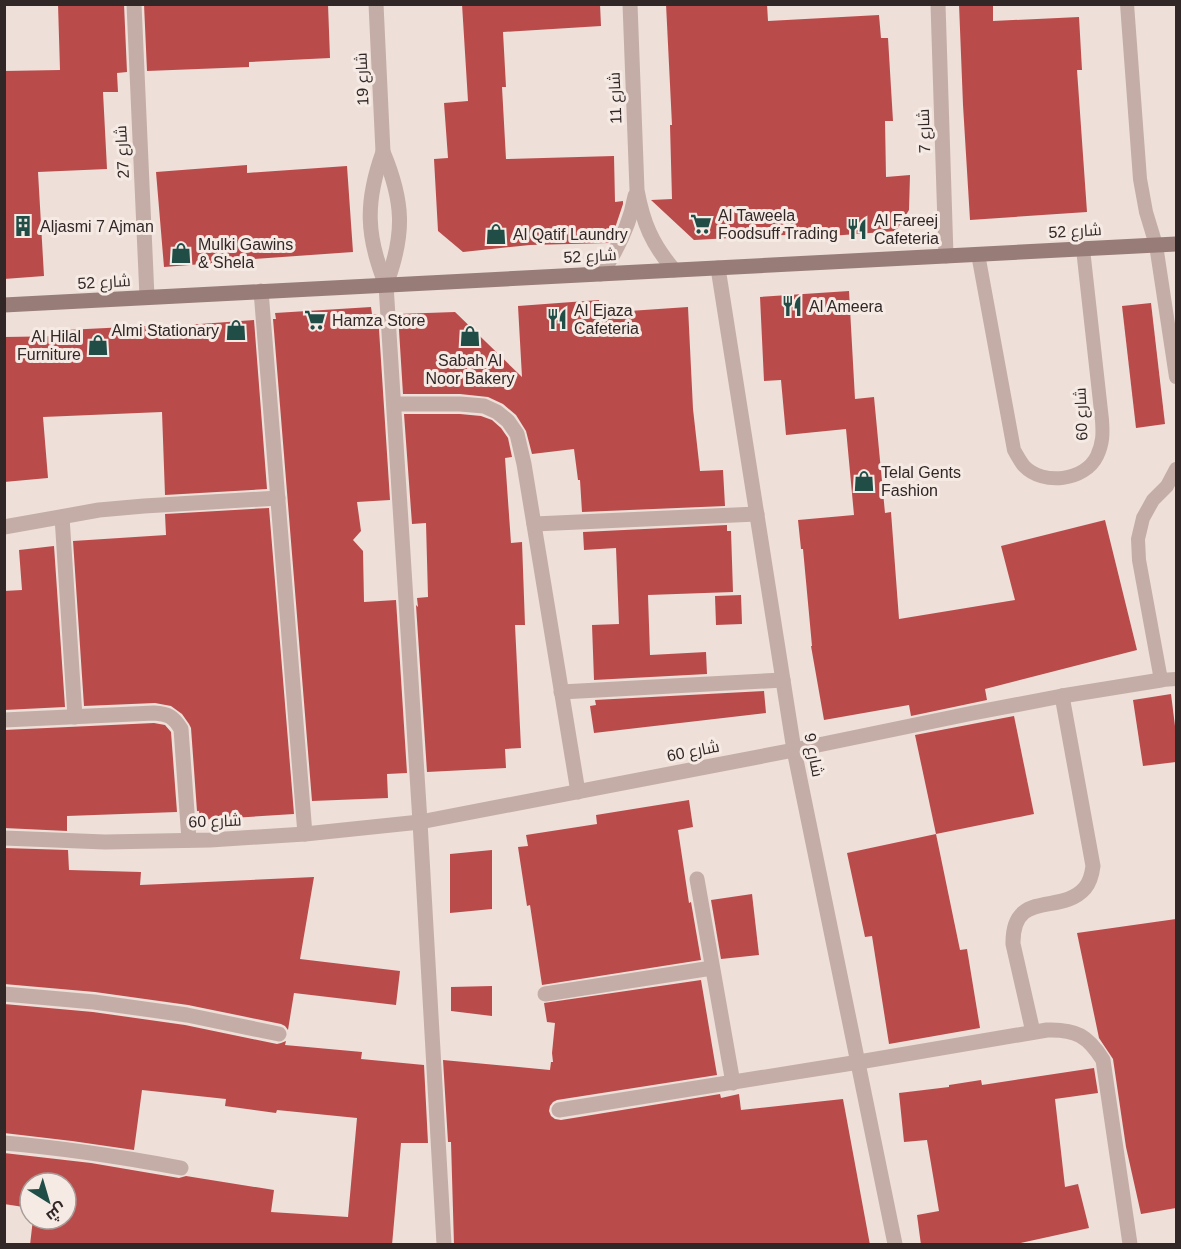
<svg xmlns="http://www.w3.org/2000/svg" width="1181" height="1249" font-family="Helvetica,Cairo,sans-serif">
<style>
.building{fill:#b94c4b}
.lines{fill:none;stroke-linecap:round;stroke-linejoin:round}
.lane{stroke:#c4ada6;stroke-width:14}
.street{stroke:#c4ada6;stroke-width:15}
.secondary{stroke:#987c78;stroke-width:15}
.labels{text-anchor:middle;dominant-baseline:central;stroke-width:6;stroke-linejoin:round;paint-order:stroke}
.street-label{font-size:16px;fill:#312726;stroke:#f6eae4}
.poi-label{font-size:16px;fill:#312726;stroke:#f6eae4;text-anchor:start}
</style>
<rect width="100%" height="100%" fill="#eedfd9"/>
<!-- building -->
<g class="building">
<polygon points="58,4 124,4 127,72 117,73 118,92 103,92 107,169 38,172 44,276 4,279 4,71 60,70"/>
<polygon points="144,4 328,4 330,58 249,62 249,67 147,71"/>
<polygon points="462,4 600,4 601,26 503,32 506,87 502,87 506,159 614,156 615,202 623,201 623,204 614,231 609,232 609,243 530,245 463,252 438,231 434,159 448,158 444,103 468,101"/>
<polygon points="666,4 767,4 768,21 879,15 881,38 888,38 893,121 885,121 886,177 910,175 909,210 896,231 804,238 804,234 694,240 651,200 672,199 670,125 672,125"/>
<polygon points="959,4 993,4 993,21 1079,17 1082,70 1077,70 1087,212 970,220 963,105"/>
<polygon points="247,165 247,173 347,166 353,252 254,259 254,260 164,267 156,172"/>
<polygon points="849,291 855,399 874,397 885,513 891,512 899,619 1015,600 1001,546 1105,520 1137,650 985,689 987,700 911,716 909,705 824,720 811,646 812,646 803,549 801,549 798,520 854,515 846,429 786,435 781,380 764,381 760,297"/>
<polygon points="599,300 600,313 688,307 693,409 700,471 723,470 725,506 582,512 580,480 578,480 574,449 532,454 526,431 516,415 503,404 488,397 460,394 403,394 398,314 455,312 522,377 518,306"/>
<polygon points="1151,303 1165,424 1136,428 1122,306"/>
<polygon points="371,307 372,314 378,314 390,500 357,502 361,531 353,540 363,551 364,602 396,600 407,773 387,774 388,798 312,801 273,319 276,319 275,313"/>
<polygon points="254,320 267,489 165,495 162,412 43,417 48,478 4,482 4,337 67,336 66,330 147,326 147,328"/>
<polygon points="404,414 460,414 481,416 492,420 501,428 508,438 512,457 505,458 511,543 522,542 525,625 515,625 521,748 505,749 506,768 427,772 416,605 418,607 417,598 428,597 426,523 412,524"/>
<polygon points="269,508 294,814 200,820 199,811 197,811 191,728 189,724 182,714 171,706 155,703 84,706 73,541 166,535 165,514"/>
<polygon points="727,525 727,531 731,531 733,592 648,595 650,655 706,652 707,674 594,680 592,625 619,624 616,548 584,550 583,532"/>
<polygon points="54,546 65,707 4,710 4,591 22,590 19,550"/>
<polygon points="741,595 742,624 716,625 715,596"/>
<polygon points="764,691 766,713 594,733 590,706 596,705 595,700"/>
<polygon points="1171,694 1176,734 1176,762 1143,766 1133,700"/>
<polygon points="1014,716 1034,814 936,834 915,735"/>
<polygon points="154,723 165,725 171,732 177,812 67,816 67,831 4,828 4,730"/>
<polygon points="689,800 693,827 678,830 689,903 691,902 701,960 542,985 530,905 527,906 518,847 528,846 526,835 597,824 596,815"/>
<polygon points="936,834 960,950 967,949 980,1028 889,1044 872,936 865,937 847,853"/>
<polygon points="4,848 68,850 69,870 141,872 140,885 314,877 300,959 400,971 396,1005 294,993 288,1030 285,1026 281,1024 188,1005 95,992 4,984"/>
<polygon points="492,850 492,909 450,913 450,854"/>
<polygon points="752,894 759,955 721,959 711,900"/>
<polygon points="1176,919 1176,1208 1141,1214 1126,1147 1113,1059 1099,1038 1077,933"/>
<polygon points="701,980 717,1075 557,1100 553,1102 550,1106 549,1111 551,1116 555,1119 561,1120 720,1094 721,1098 739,1094 741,1110 843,1099 870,1245 454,1245 451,1142 448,1142 443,1060 550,1070 551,1062 553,1062 552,1053 555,1023 547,1022 544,1003"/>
<polygon points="492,986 492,1016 451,1011 451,987"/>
<polygon points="4,1004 93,1012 185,1025 277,1044 281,1043 286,1041 285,1045 362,1052 361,1059 424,1065 428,1143 401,1143 392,1245 30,1245 33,1219 66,1219 66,1183 30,1183 30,1208 4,1204 4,1153 91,1163 179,1178 186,1176 274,1190 271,1212 348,1217 357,1118 277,1110 276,1113 225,1106 226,1099 142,1090 134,1150 72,1141 4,1133"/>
<polygon points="1094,1068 1098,1093 1055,1099 1065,1187 1078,1184 1089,1228 1012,1245 921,1245 917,1215 939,1211 927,1140 904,1142 899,1093 949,1087 949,1085 981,1080 982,1085"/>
</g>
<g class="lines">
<!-- lane -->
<g class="lane">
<polyline points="1127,4 1140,179 1146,212 1156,245 1176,377"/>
<path d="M978,254l36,196c3,5 6,11 10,16 19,20 61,15 73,-10 6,-13 6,-22 5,-36l-19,-171"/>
<polyline points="1176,469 1167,486 1153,500 1143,518 1138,539 1139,560 1161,680 1176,679"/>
</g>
<!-- street -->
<g class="street">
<polyline points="134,4 147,297"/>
<path d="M376,4l7,148c21,50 22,82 3,133"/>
<path d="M630,4l7,186c6,33 15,54 37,80"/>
<polyline points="938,4 946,256"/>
<path d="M383,152c-18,50 -17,84 3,133l34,537 24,422"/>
<polyline points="718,268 794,750 895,1244"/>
<path d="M601,274c17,-25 29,-49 34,-78"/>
<polyline points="261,291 305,834"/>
<polyline points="394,404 460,404 484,406 497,412 508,421 517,434 524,464 578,792"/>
<polyline points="62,517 75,717"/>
<polyline points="534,524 757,514"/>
<polyline points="4,527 99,510 144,506 278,498"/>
<polyline points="561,692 783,680"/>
<path d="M4,720l150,-7c14,1 19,3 27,16l8,111"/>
<polyline points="4,838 105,842 210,840 305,834 420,822 794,750 973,713 1062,696 1161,680"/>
<polyline points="697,879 733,1083"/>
<polyline points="4,994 94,1002 187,1015 279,1034"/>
<polyline points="545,994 712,968"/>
<path d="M1033,1032l-20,-88c-1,-56 48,-28 72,-56 5,-6 7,-14 8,-22l-31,-170"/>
<path d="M559,1110l300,-48 188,-32c29,-1 41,6 56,30l27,184"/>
<path d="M4,1143c60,5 118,14 177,25"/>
</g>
<!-- secondary -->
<polyline class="secondary" points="4,305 1176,244"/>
</g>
<!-- icons -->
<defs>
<symbol id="supermarket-bare" viewBox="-9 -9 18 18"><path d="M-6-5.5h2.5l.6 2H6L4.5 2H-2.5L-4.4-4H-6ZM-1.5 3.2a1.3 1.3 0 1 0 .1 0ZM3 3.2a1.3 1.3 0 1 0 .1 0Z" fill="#204e47" stroke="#f6eae4" stroke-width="2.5" paint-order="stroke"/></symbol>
<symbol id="building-bare" viewBox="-9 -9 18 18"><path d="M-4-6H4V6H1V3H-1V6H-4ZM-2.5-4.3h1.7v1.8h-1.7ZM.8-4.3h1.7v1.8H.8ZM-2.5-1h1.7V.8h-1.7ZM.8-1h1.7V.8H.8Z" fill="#204e47" stroke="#f6eae4" stroke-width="2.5" paint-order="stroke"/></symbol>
<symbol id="restaurant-bare" viewBox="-9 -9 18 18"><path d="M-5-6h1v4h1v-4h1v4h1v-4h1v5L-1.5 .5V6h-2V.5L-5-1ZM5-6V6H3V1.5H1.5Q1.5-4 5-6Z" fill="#204e47" stroke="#f6eae4" stroke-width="2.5" paint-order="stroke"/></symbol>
<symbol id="shop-bare" viewBox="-9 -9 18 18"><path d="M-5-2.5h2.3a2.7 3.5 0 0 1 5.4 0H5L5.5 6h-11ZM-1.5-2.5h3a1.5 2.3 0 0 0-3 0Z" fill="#204e47" stroke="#f6eae4" stroke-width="2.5" paint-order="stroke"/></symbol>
</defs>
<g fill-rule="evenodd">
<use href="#supermarket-bare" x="686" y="209" width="30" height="30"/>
<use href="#building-bare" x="8" y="211" width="30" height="30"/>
<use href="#restaurant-bare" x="842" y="214" width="30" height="30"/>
<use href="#shop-bare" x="481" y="219" width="30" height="30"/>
<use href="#shop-bare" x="166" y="238" width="30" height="30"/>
<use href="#restaurant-bare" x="777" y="291" width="30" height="30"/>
<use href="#restaurant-bare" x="542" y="304" width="30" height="30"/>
<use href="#supermarket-bare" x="300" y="305" width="30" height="30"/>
<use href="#shop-bare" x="221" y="315" width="30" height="30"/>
<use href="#shop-bare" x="455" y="321" width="30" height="30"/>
<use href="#shop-bare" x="83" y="330" width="30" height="30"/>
<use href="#shop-bare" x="849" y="466" width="30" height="30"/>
</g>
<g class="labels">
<!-- street labels -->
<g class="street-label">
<text transform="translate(362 79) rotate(-92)">شارع 19</text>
<text transform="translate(615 98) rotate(-92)">شارع 11</text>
<text transform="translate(924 131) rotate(-92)">شارع 7</text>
<text transform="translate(122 152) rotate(-93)">شارع 27</text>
<text transform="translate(1075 231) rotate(-3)">شارع 52</text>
<text transform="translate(590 256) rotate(-3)">شارع 52</text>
<text transform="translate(104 282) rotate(-3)">شارع 52</text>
<text transform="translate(1081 414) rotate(-92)">شارع 60</text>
<text transform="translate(693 751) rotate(-11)">شارع 60</text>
<text transform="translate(814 755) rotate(79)">شارع 9</text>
<text transform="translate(215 821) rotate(-2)">شارع 60</text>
</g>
<!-- poi labels -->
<g class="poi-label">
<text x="718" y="215">Al Taweela<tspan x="718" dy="18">Foodsuff Trading</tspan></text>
<text x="874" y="220">Al Fareej<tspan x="874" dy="18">Cafeteria</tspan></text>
<text x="40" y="226">Aljasmi 7 Ajman</text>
<text x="513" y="234">Al Qatif Laundry</text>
<text x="198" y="244">Mulki Gawins<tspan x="198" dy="18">&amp; Shela</tspan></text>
<text x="809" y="306">Al Ameera</text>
<text x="574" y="310">Al Ejaza<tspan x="574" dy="18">Cafeteria</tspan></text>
<text x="332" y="320">Hamza Store</text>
<text x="219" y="330" text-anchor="end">Almi Stationary</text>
<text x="81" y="336" text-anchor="end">Al Hilal<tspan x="81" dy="18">Furniture</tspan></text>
<text x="470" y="360" text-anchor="middle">Sabah Al<tspan x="470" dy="18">Noor Bakery</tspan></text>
<text x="881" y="472">Telal Gents<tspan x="881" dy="18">Fashion</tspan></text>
</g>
</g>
<!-- border -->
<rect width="1181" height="1249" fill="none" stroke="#312726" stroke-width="12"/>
<!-- north arrow -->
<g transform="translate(48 1201) rotate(143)"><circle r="28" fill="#f6eae4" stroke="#a79c98" stroke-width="1.5"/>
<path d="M0-4.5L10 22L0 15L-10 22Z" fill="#204e47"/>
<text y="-9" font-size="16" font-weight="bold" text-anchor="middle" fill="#312726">ش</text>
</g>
</svg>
